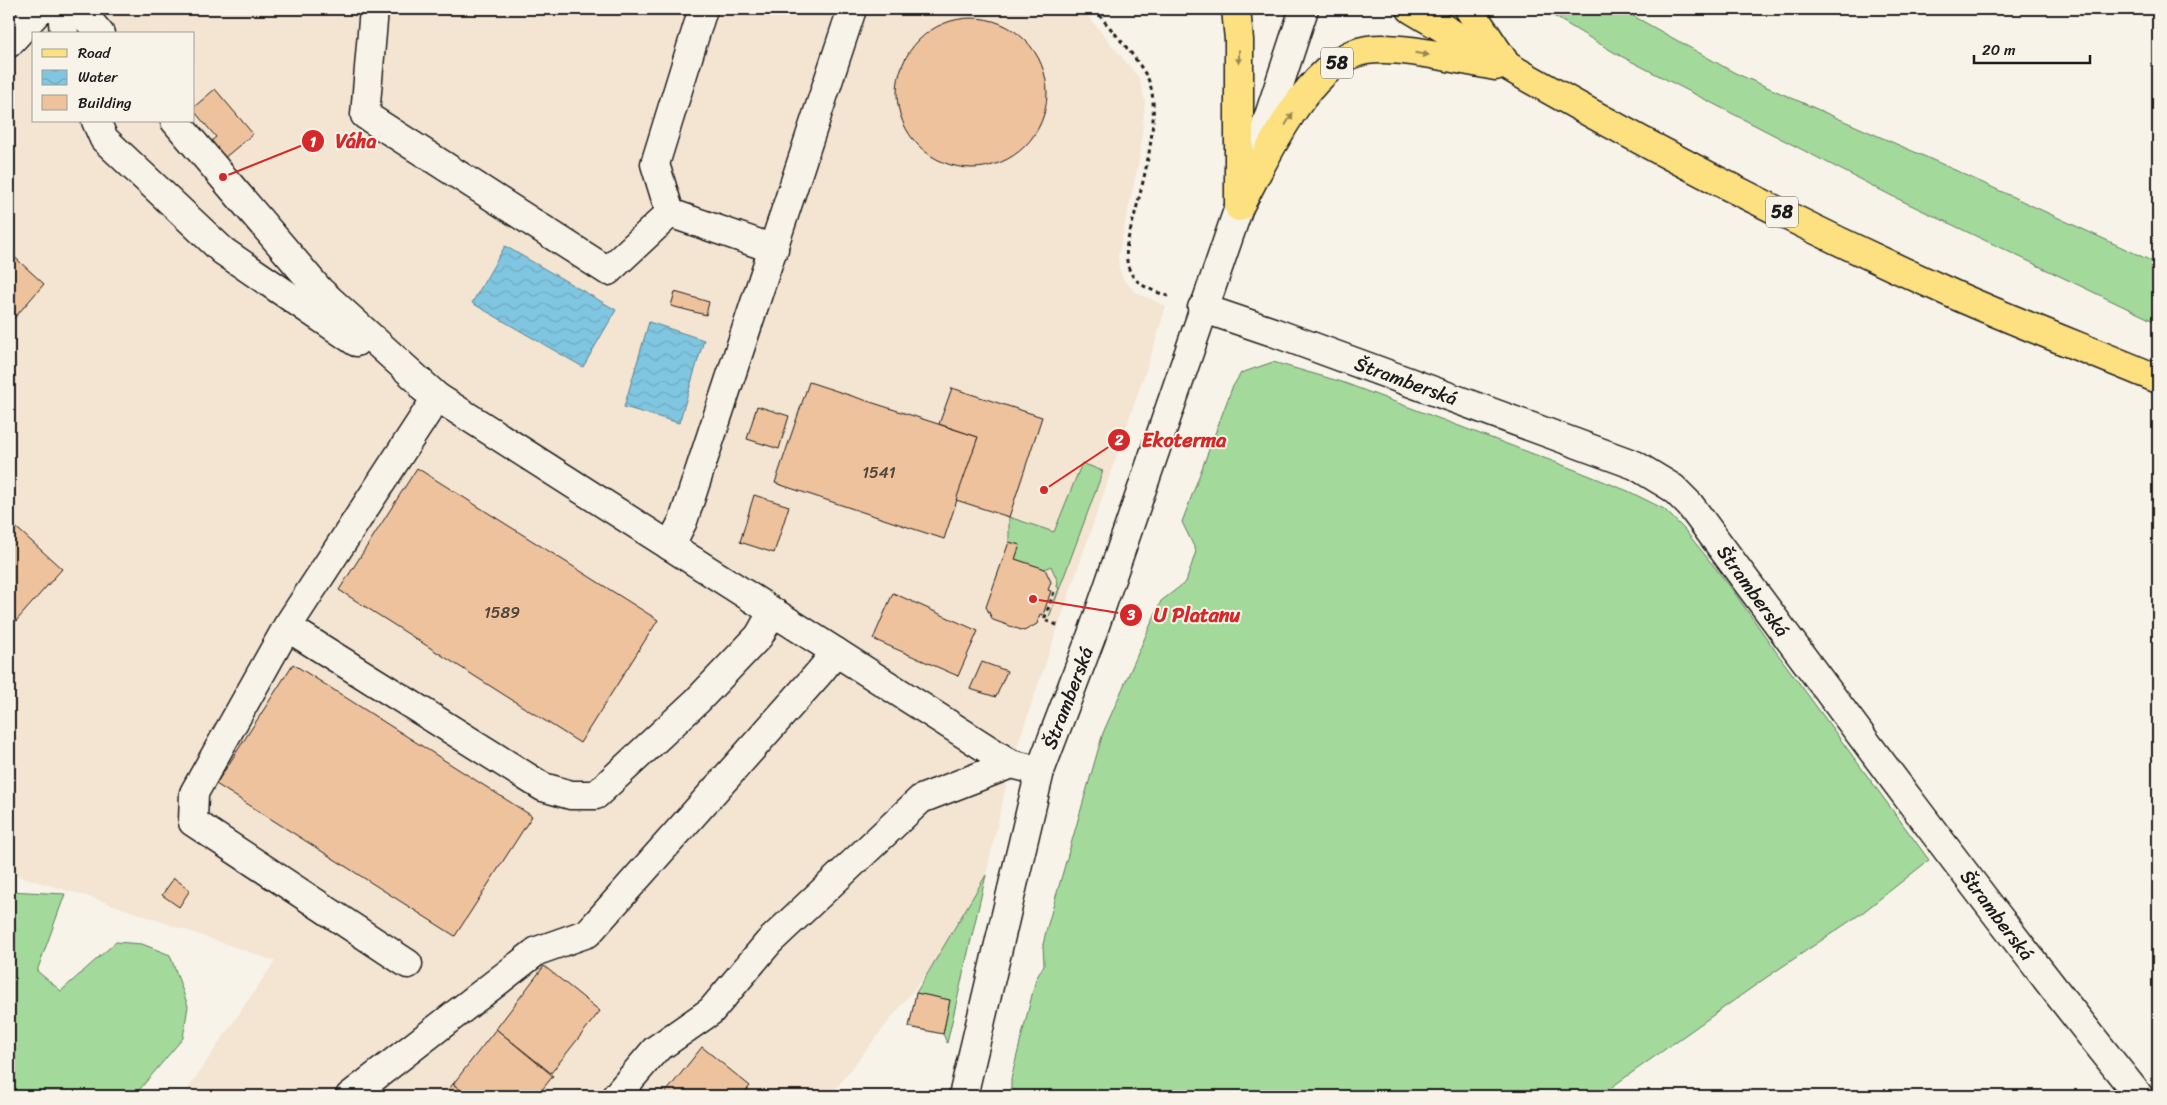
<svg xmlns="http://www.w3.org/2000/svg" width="2167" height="1105" font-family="Sriracha,sans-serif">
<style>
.built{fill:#f4e4d2;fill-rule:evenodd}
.grass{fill:#a4d99c;stroke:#607a5c}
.water{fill:url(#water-waves);stroke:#588292}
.building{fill:#eec29d;stroke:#1c1c1c}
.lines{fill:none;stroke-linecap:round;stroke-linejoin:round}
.minor-casing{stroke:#1c1c1c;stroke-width:31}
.major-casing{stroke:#1c1c1c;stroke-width:31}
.path{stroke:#1c1c1c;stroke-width:3;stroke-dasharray:4 4;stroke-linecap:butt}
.minor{stroke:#f7f3e8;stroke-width:28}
.major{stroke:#fde080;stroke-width:28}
.oneway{fill:#988853}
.labels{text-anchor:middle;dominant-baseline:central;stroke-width:4;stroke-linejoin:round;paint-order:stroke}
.number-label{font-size:16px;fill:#50463c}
.shield{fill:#f7f3e8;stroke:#5e5c59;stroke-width:1}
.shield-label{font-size:18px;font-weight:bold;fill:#1c1c1c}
.street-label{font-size:19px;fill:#1c1c1c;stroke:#f7f3e8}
.leader{fill:none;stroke:#d62828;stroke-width:2}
.callout-dot{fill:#d62828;stroke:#f7f3e8;stroke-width:2}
.mark-label{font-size:15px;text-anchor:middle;font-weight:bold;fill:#fff}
.callout-label{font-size:20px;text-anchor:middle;font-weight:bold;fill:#d62828;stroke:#f7f3e8;stroke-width:4;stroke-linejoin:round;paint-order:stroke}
</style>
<defs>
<pattern id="water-waves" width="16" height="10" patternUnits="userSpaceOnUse" patternTransform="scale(1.25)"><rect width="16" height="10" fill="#80c6e1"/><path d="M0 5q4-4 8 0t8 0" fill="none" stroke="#6eaac0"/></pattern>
</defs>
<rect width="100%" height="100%" fill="#f7f3e8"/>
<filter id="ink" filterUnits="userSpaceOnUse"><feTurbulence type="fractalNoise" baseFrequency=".02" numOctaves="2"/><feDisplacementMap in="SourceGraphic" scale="10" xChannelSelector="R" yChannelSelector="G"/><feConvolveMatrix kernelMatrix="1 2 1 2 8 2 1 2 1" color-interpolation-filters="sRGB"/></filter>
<g filter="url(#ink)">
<!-- built -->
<path class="built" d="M9,9h1073l57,69 6,23 -5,55 -22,100 1,12 4,11 12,13 31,14 -13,43 -142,415 -25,111 -49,85 -107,136h-647l92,-135 -179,-62 -87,-26zM34,34h160v87h-160z"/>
<!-- grass -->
<g class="grass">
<polygon points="1542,9 1621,9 1735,73 1944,165 2158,264 2158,323 1892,196 1615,53"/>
<polygon points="1273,362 1342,382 1560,464 1628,491 1664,509 1684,529 1729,585 1777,653 1929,860 1862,913 1767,977 1599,1096 1011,1096 1011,1079 1036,979 1044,965 1043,945 1046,931 1103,733 1161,601 1186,582 1196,551 1182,522 1232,388 1241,373"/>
<polygon points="1082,463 1103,471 1049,617 1059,588 1057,587 1058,582 1051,566 1045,569 1015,559 1020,545 1009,542 1009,517 1054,532"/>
<polygon points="986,875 947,1043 943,1034 950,1000 916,993"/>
<polygon points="9,891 65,894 37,971 61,991 116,942 142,944 170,955 188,1006 183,1038 134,1096 9,1096"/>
</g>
<!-- water -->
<g class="water">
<polygon points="505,246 616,310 583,367 472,303"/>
<polygon points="649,322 704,340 679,423 624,407"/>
</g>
<!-- building -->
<g class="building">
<circle cx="972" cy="93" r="75"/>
<polygon points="215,89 253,134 223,159 209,143 216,137 194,111 194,107"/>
<polygon points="9,252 44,284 9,324"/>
<polygon points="675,292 709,302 706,315 671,306"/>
<polygon points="809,382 978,437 944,539 775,483"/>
<polygon points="952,388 1042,417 1009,517 956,500 978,437 939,424"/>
<polygon points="757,406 789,416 779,449 747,439"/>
<polygon points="417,468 658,620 580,743 339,590"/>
<polygon points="754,495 789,506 774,553 740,542"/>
<polygon points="9,521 62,569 9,629"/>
<polygon points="1009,542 1020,545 1015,559 1045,569 1051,582 1048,590 1051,591 1043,615 1040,614 1037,624 1024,631 993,620 986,607"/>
<polygon points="893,593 978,631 958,676 873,639"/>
<polygon points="982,662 1007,671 996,697 970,689"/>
<polygon points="293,664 532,816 455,936 216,784"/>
<polygon points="174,878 190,890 179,907 162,895"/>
<polygon points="544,966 600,1011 551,1073 496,1029"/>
<polygon points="916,993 950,1000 943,1034 909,1027"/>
<polygon points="496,1029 553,1076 537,1096 468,1096 453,1084"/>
<polygon points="702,1047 750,1086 742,1096 663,1096"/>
<polygon points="453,1084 468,1096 443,1096"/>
</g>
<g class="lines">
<defs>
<g id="minor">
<polyline points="62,9 64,34"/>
<polyline points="79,9 100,34"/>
<polyline points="374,9 365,115 608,271 670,213 774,249"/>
<polyline points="9,43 40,9"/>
<polyline points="96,121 104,139 223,251 356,342"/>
<polyline points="175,121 320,291 437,397 287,627 543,787 571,795 596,795 697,701 759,636 772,613"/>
<polyline points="670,213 655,164 703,9"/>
<path d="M1202,308l71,24 362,133 38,23 17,17c147,199 294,398 449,591"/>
<polyline points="423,388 1011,764 1040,771"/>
<polyline points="670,546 683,521 852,9"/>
<polyline points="287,627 194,793 193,822 408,964"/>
<polyline points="350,1096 537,951 588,933 819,673 836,652"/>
<polyline points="616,1096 655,1050 711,1011 769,942 921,799 1011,764"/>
<polyline points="963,1096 1040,771 1091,637 1239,207 1304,9"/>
</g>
<g id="major">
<polyline points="1236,9 1239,40 1239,205"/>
<path d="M1411,9c175,106 359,203 546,287 66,29 134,55 201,83"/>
<polyline points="1469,9 1504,61"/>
<path d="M1239,207c26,-47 69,-148 128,-157 35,-5 92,10 128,16"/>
</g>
</defs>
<!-- minor casing -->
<use href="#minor" class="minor-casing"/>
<!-- major casing -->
<use href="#major" class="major-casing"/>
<!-- path -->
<g class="path">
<path d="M1094,9c17,21 38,42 52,66 21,35 -9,129 -19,168 -4,37 14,44 44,54"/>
<polyline points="1054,592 1044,620 1060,626"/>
</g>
<!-- minor -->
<use href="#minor" class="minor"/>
<!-- major -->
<use href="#major" class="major"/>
</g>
<!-- one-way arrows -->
<defs><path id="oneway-solid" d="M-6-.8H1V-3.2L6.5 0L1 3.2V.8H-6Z" transform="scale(1.25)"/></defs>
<g class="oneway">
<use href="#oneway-solid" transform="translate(1422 54) rotate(9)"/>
<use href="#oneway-solid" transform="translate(1239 57) rotate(90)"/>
<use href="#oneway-solid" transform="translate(1289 119) rotate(-59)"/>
</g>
</g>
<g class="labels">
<!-- number labels -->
<g class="number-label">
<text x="879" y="472">1541</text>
<text x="502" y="612">1589</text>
</g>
<!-- shield labels -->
<g class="shield">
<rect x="1321" y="47.5" width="32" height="31" rx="4"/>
<rect x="1766" y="196.5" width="32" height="31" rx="4"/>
</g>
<g class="shield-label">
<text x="1337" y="63">58</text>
<text x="1782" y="212">58</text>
</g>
<!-- street labels -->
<g class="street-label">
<text transform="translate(1406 381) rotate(20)">Štramberská</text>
<text transform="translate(1753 591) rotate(54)">Štramberská</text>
<text transform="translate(1068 698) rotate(-69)">Štramberská</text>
<text transform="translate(1997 915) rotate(53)">Štramberská</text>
</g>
</g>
<!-- callouts -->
<path class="leader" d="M223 177L313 141M1044 490L1119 440M1033 599L1131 615"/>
<g class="callout-dot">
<circle cx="223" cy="177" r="5"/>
<circle cx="1044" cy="490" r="5"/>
<circle cx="1033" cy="599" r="5"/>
<circle cx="313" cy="141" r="12"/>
<circle cx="1119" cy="440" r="12"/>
<circle cx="1131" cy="615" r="12"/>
</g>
<g class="mark-label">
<text x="313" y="147">1</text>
<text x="1119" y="445">2</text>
<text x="1131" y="620">3</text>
</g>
<g class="callout-label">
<text x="356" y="148">Váha</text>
<text x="1184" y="447">Ekoterma</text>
<text x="1197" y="622">U Platanu</text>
</g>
<!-- margin -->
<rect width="2167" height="1105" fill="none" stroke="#f7f3e8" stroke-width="30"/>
<rect x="15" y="15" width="2137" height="1075" fill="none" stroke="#1c1c1c" stroke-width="2" filter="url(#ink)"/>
<!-- legend -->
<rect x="32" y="32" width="162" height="90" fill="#f7f3e8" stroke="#9f9d96"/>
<rect x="42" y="49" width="25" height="8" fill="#fde080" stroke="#9f9d96"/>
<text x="78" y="58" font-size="15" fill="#1c1c1c">Road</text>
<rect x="42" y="70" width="25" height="15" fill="url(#water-waves)" stroke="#9f9d96"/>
<text x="78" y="82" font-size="15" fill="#1c1c1c">Water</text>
<rect x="42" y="95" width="25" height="15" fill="#eec29d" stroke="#9f9d96"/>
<text x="78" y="108" font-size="15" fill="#1c1c1c">Building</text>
<!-- scale -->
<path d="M1974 55v8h116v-8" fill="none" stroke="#1c1c1c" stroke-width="2.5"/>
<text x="1982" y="55" font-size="15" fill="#1c1c1c" stroke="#f7f3e8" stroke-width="4" paint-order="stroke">20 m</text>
</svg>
